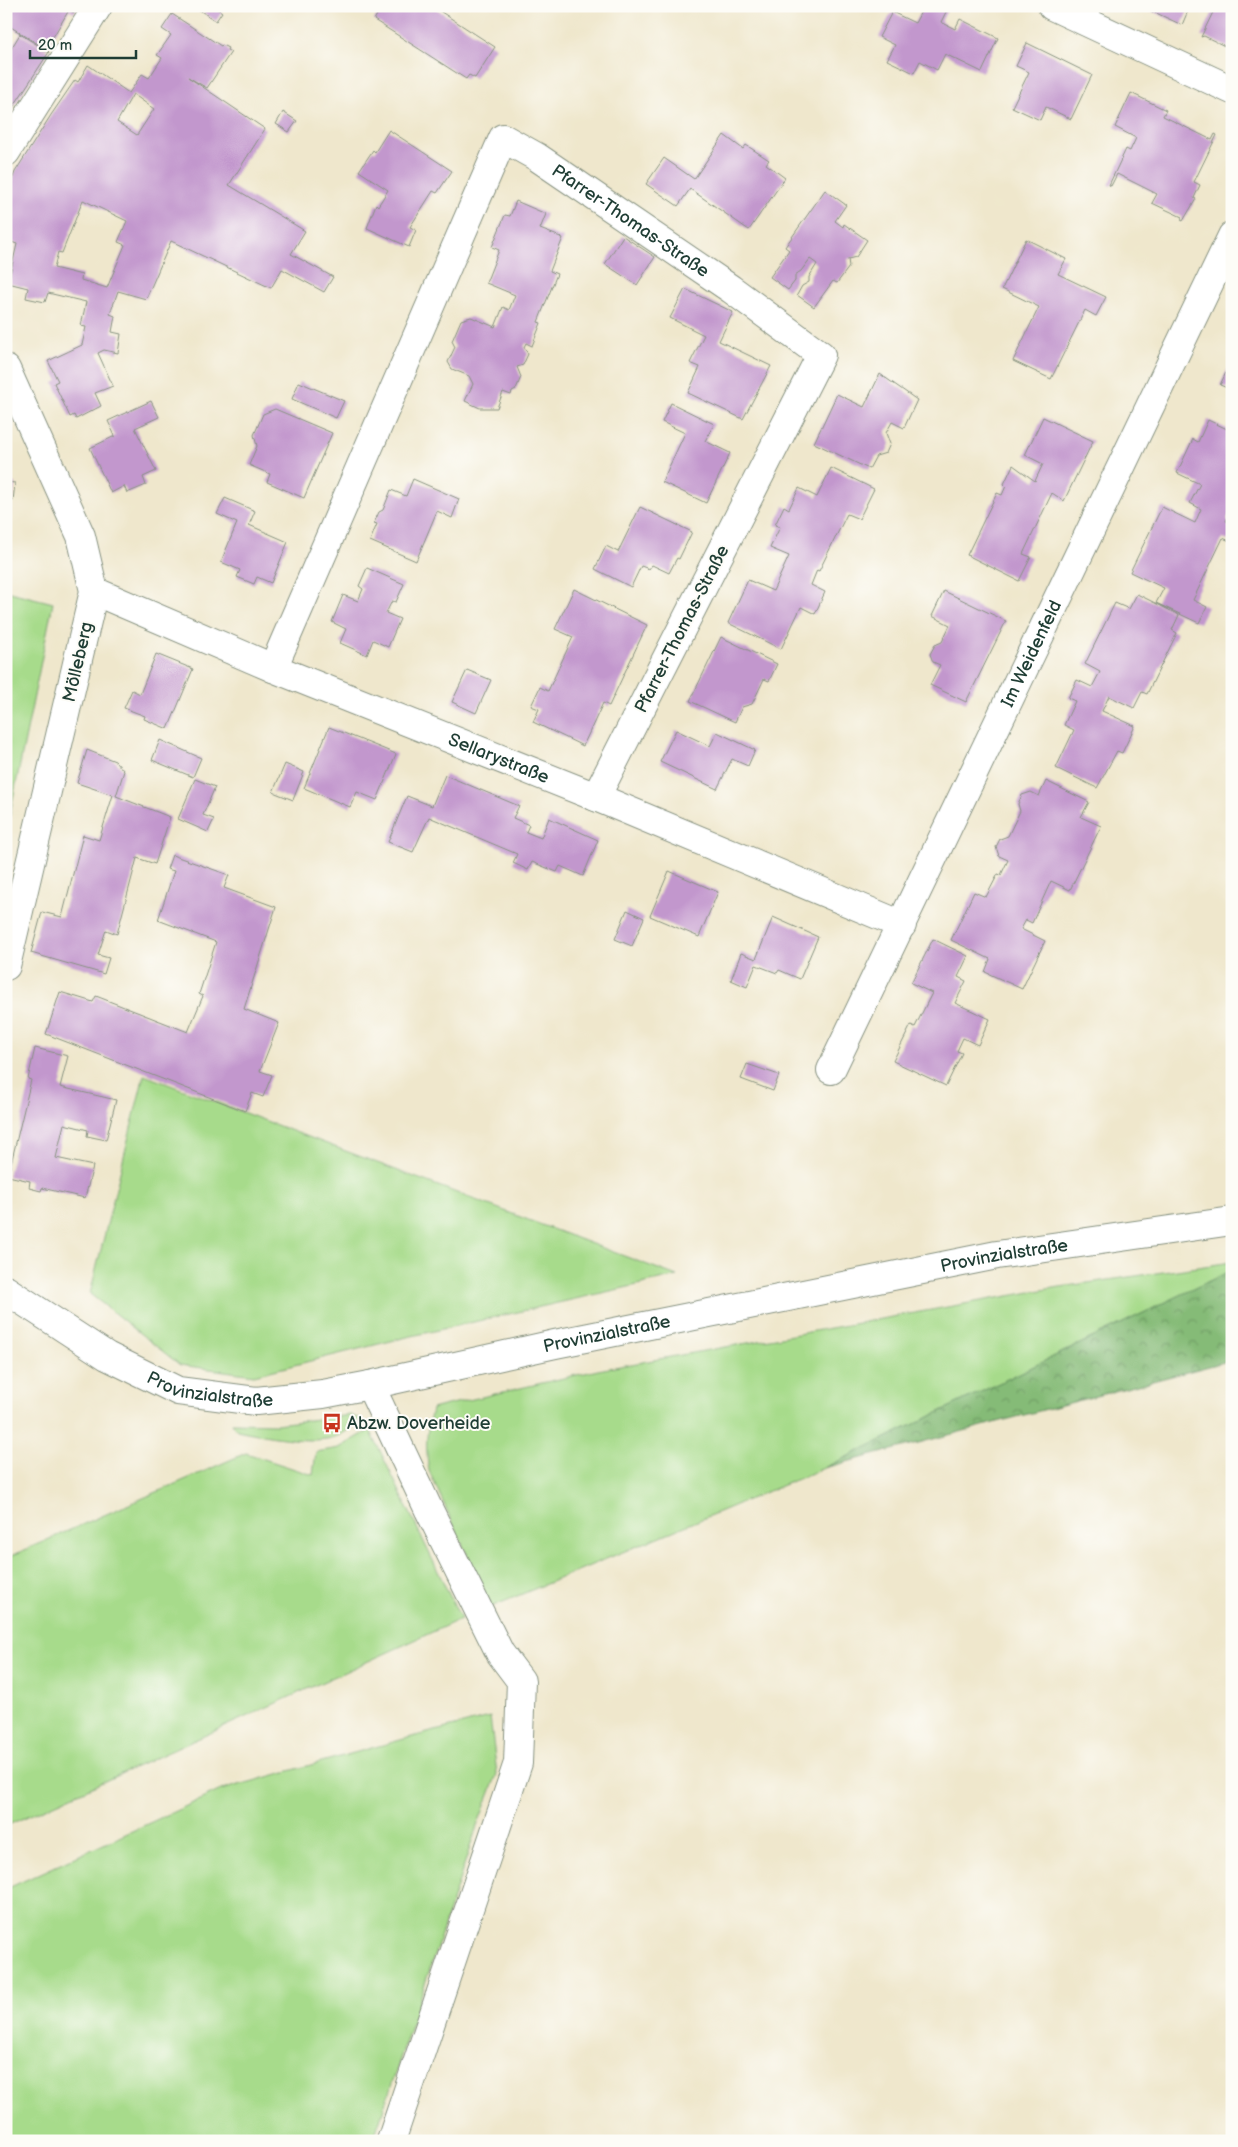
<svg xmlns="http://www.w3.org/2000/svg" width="1238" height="2147" font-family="'Balsamiq Sans',sans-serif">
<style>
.green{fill:#a7db8b;stroke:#638c60}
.forest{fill:url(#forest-crowns);stroke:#527c56}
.building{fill:#c297cd;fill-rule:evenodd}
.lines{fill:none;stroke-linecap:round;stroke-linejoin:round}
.minor-casing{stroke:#879280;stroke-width:30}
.major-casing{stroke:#879280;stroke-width:30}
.minor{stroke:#fff;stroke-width:28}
.major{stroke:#fff;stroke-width:28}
.labels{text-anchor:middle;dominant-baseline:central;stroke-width:4;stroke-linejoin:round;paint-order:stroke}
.street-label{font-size:18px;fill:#1f3d34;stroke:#fdfcf7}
.poi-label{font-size:18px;fill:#1f3d34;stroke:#fdfcf7;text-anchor:start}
</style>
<defs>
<pattern id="forest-crowns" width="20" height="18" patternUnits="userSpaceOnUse" patternTransform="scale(1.25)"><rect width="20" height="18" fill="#85bb77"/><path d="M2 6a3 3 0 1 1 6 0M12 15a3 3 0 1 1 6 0" fill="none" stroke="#6c9962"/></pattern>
</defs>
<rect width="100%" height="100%" fill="#fdfcf7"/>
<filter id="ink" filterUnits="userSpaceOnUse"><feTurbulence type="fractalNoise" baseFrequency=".02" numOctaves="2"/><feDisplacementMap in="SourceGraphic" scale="10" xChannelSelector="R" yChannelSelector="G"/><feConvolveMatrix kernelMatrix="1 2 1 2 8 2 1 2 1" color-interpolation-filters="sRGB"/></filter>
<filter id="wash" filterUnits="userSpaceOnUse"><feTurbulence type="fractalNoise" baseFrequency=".0096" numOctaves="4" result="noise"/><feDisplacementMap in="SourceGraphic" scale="20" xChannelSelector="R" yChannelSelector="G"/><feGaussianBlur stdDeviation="1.12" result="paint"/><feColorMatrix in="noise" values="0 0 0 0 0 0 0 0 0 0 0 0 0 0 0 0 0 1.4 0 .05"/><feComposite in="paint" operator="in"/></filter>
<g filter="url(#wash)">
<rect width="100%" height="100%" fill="#efe7cc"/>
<!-- green -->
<g class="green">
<polygon points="6,591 53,603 6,833"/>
<polygon points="144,1075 677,1276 403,1338 254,1375 180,1365 90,1294"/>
<path d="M1232,1262v8l-408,198 -333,139 -62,-136c-4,-26 -3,-36 3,-62l11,-3 155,-36 455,-82z"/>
<path d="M350,1415l12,5c-8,6 -18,14 -27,17 -23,8 -74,-2 -98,-7l-5,-7 45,1z"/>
<polygon points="370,1430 461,1619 6,1826 6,1558 246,1453 313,1475 316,1452 339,1448"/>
<polygon points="490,1717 497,1774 476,1829 373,2141 6,2141 6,1889 221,1790 404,1739"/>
</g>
<!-- forest -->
<polygon class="forest" points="1232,1270 1232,1360 824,1468"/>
<g id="blocks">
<!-- building -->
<g class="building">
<polygon points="6,6 78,6 74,13 69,10 46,49 6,24"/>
<polygon points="193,6 213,6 222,12 216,21"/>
<polygon points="382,6 432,6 495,47 475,78 469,75 466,79 374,20"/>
<polygon points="924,6 949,6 941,22 955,29 960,19 998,38 982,72 945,54 937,70 920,61 914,73 887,60 895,45 879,37 892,12 915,23"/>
<polygon points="1155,6 1190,6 1182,25 1154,12 1152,13"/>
<polygon points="1216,6 1232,6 1232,46 1230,50 1229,48 1204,36 1201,37"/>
<path d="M172,14l49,32 1,-1 6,3 -1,2 4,2 -24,36 -19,-11 77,52 -36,56 76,46 -14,23 42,23 -9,15 -42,-23 -11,19 -100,-47 -25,58 -28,-8 -8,23 5,2 -3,16 9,2 -3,19 -14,-3 -6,3 15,33 -18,7 6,13 -25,13 -2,-4 -4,2 -16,-34 4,-2 -10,-20 34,-16 4,-18 -5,-1 5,-24 -38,-9 -3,9 -19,-4 2,-10 -20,-5 9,-39 -11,-4v-45l9,-23 36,-57 24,-35 3,2 10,-17 41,28 13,-19 7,4 13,-20 -5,-3 14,-20 -9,-6zM133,94l21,15 -17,26 -20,-13zM83,200l44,21 -9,21 7,3 -18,43 -26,-8 1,-5 -28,-7 4,-16 4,1z"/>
<polygon points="20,34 49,52 6,118 6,57"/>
<polygon points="1027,43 1092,75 1071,119 1046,107 1040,120 1012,107 1029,72 1016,66"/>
<polygon points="1131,93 1166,110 1163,116 1212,140 1215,134 1217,135 1194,182 1200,185 1194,198 1196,199 1183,221 1181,220 1182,217 1152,203 1157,194 1117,174 1111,186 1109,185 1126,149 1130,151 1136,138 1115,127"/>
<polygon points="283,112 297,121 289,132 276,124"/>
<polygon points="389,130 452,171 437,193 433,191 410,227 416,230 409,247 367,228 376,204 378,206 388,190 359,171 373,150 375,152"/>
<polygon points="724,135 743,149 746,145 769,160 766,164 785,178 749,230 690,189 678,206 646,184 664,158 694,179"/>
<polygon points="825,190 846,205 835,221 843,227 844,224 867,240 856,257 848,259 849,267 837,283 833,281 814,307 797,295 802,286 809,282 809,277 817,264 810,259 801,271 795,275 795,281 788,290 770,277 789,250 785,247"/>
<polygon points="516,201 546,214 540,229 563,238 550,271 557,274 538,322 541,323 532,346 526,343 524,347 528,354 523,365 517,367 521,377 516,389 512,391 511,395 503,392 497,408 480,408 465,401 473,384 469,376 452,369 448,362 455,347 452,341 461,320 471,317 495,327 503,307 509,310 515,295 486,283 499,250 492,247 505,215 510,216"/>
<polygon points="623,236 655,257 637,285 605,264"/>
<polygon points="1026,239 1066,259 1058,274 1106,297 1096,316 1085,310 1051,379 1013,361 1039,307 1002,289"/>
<polygon points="685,289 733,312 719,341 771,366 743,419 688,393 700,367 690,363 704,335 670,318"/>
<polygon points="1232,360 1232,390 1220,385"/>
<polygon points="880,374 917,400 904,428 892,422 886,433 890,444 886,453 876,456 869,469 814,443 837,394 864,407"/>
<polygon points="299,382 344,401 336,418 292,399"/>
<polygon points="151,401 159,417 135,428 156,471 143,477 146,485 127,493 124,486 111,493 90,448 115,436 108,421"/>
<polygon points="671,403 714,424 705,441 730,453 706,503 662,482 685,433 662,422"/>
<polygon points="275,409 332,433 304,498 267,482 270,474 249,465 257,446 254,435 263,414"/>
<polygon points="1043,417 1093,441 1064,501 1052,493 1023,554 1031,557 1019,581 967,555 997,493 1002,495 1006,486 1004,484 1013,465 1035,481 1043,464 1025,455"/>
<polygon points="1208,420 1227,429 1232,420 1232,510 1226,521 1232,523 1232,542 1223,538 1193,600 1207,607 1199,623 1156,603 1164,588 1130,572 1162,507 1195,523 1201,509 1190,503 1200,484 1177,473 1193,439 1198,442"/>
<polygon points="831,468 874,489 859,519 847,514 819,571 817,570 811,585 825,592 815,614 801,607 781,649 728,623 748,580 773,591 789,556 770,548 780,527 775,525 784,506 789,509 799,488 817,497"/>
<polygon points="413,479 459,499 452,518 437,511 416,561 370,541 377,524 374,523 379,512 383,510 391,490 406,496"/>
<polygon points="6,482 15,483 13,501 6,501"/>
<polygon points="225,498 255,511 249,525 288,542 271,583 257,577 254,584 237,577 240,570 221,562 237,523 217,514"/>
<polygon points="640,507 692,532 679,559 677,558 669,573 652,565 649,569 641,566 631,587 595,569 606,546 618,552"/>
<polygon points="367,568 404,584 396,602 392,601 386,613 400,619 388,647 373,640 367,655 340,643 346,629 332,622 343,595 358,601 363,589 359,586"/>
<polygon points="574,589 647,625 609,706 603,703 583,746 533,722 539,709 531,706 540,687 548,691 573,637 555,629"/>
<polygon points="944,591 1006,621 966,702 930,685 940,665 933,662 930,654 935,645 942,642 950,625 932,616"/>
<polygon points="1137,594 1179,615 1172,630 1177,633 1147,694 1142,692 1134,708 1109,696 1102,711 1135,726 1122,753 1117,751 1097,788 1056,768 1074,730 1064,725 1075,701 1068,698 1077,680 1092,687 1100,672 1085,664 1115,603 1129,609"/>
<polygon points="721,637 777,664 769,681 764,679 752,704 742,707 735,722 690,701"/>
<polygon points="156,654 193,669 168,729 144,719 145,716 124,708 132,690 140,694"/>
<polygon points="467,670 491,680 476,713 452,702"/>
<polygon points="329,727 396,754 377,800 357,792 350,807 304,788"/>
<polygon points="676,730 710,746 717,732 755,750 748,766 732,759 717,789 660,762"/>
<polygon points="160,740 201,758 193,777 152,760"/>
<polygon points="87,750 115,761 124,771 116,796 170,817 155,864 137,858 117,934 106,930 98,955 109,958 104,974 31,953 42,912 62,917 83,835 99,840 113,795 77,783"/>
<polygon points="285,764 304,772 293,800 273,792"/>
<polygon points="445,775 519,806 513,818 529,825 526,832 541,838 549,818 598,840 583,876 560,866 557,872 532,862 528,870 513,863 517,854 429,817 413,852 388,842 407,796 432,806"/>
<polygon points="195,779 215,787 203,815 214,819 208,832 178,819"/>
<polygon points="1046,781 1089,802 1081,817 1101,826 1070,890 1051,881 1032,923 1026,920 1021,929 1045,941 1022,989 985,972 990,959 951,940 974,892 986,897 998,874 1001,875 1008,860 999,856 996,847 1000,839 1008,836 1020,811 1018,804 1022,795 1031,792 1039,796"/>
<polygon points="172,855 229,875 224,888 276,907 244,1009 279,1023 260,1071 272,1075 263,1097 252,1093 245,1111 46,1034 60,992 93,1002 96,996 188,1032 203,996 199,994 216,942 158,920 174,871 167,869"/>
<polygon points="669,871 718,892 699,937 650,916"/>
<polygon points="627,910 644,918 632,946 615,939"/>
<polygon points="773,917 818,937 800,979 779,970 777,973 756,965 747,987 731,980 741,953 756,959"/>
<polygon points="933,939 968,956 958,977 966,981 955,1003 990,1019 978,1045 963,1038 957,1051 962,1053 946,1086 893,1061 911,1025 915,1027 932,993 911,983"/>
<polygon points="35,1048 68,1056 60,1087 116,1100 106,1140 87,1136 88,1130 64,1124 56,1158 93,1166 85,1198 42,1188 41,1191 29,1188 30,1181 8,1176 31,1080 28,1079"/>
<polygon points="747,1064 779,1075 773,1091 741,1079"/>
</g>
</g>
</g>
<g filter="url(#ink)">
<use href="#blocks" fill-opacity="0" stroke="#879280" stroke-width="1"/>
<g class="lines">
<defs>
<g id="minor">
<polyline points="1052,6 1232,90"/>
<polyline points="6,152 98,6"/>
<polyline points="6,369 81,536 94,591 6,966"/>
<path id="s1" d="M94,591l179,77 323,129 306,128"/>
<path id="s2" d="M273,668l230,-530 34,19 194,132 90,66 -225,442"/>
<path id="s3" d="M831,1070l401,-834"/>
<polyline points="370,1385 428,1508 500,1653 521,1681 518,1763 391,2141"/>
</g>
<g id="major">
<path id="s4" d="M6,1290l101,66 71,35 78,10 67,-7 47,-9 185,-41 442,-89 235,-34"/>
</g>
</defs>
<!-- minor casing -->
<use href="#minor" class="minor-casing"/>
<!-- major casing -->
<use href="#major" class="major-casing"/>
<!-- minor -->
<use href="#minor" class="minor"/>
<!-- major -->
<use href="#major" class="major"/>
</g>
</g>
<!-- icons -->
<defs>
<symbol id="bus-bare" viewBox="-9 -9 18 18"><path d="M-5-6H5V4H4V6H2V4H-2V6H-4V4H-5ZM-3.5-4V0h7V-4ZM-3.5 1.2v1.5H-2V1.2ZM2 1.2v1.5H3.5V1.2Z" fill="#c8321e" stroke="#fdfcf7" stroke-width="2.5" paint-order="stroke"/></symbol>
</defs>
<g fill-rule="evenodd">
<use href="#bus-bare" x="318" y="1409" width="28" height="28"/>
</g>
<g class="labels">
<!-- street labels -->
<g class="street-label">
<text stroke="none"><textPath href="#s2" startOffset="730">Pfarrer-Thomas-Straße</textPath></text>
<text transform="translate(682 629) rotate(-63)">Pfarrer-Thomas-Straße</text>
<text stroke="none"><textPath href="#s3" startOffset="462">Im Weidenfeld</textPath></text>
<text transform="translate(78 662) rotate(-77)">Mölleberg</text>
<text stroke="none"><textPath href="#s1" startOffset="438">Sellarystraße</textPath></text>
<text stroke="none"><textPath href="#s4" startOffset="1041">Provinzialstraße</textPath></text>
<text stroke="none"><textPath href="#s4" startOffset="636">Provinzialstraße</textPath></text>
<text stroke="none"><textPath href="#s4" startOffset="231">Provinzialstraße</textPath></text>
</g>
<!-- poi labels -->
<g class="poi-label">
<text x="347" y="1423">Abzw. Doverheide</text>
</g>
</g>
<!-- margin -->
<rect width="1238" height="2147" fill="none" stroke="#fdfcf7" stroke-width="25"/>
<!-- scale -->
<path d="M30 50v8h106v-8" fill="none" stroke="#1f3d34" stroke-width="2.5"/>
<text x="38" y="50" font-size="15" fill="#1f3d34" stroke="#fdfcf7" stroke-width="4" paint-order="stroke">20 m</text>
</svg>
